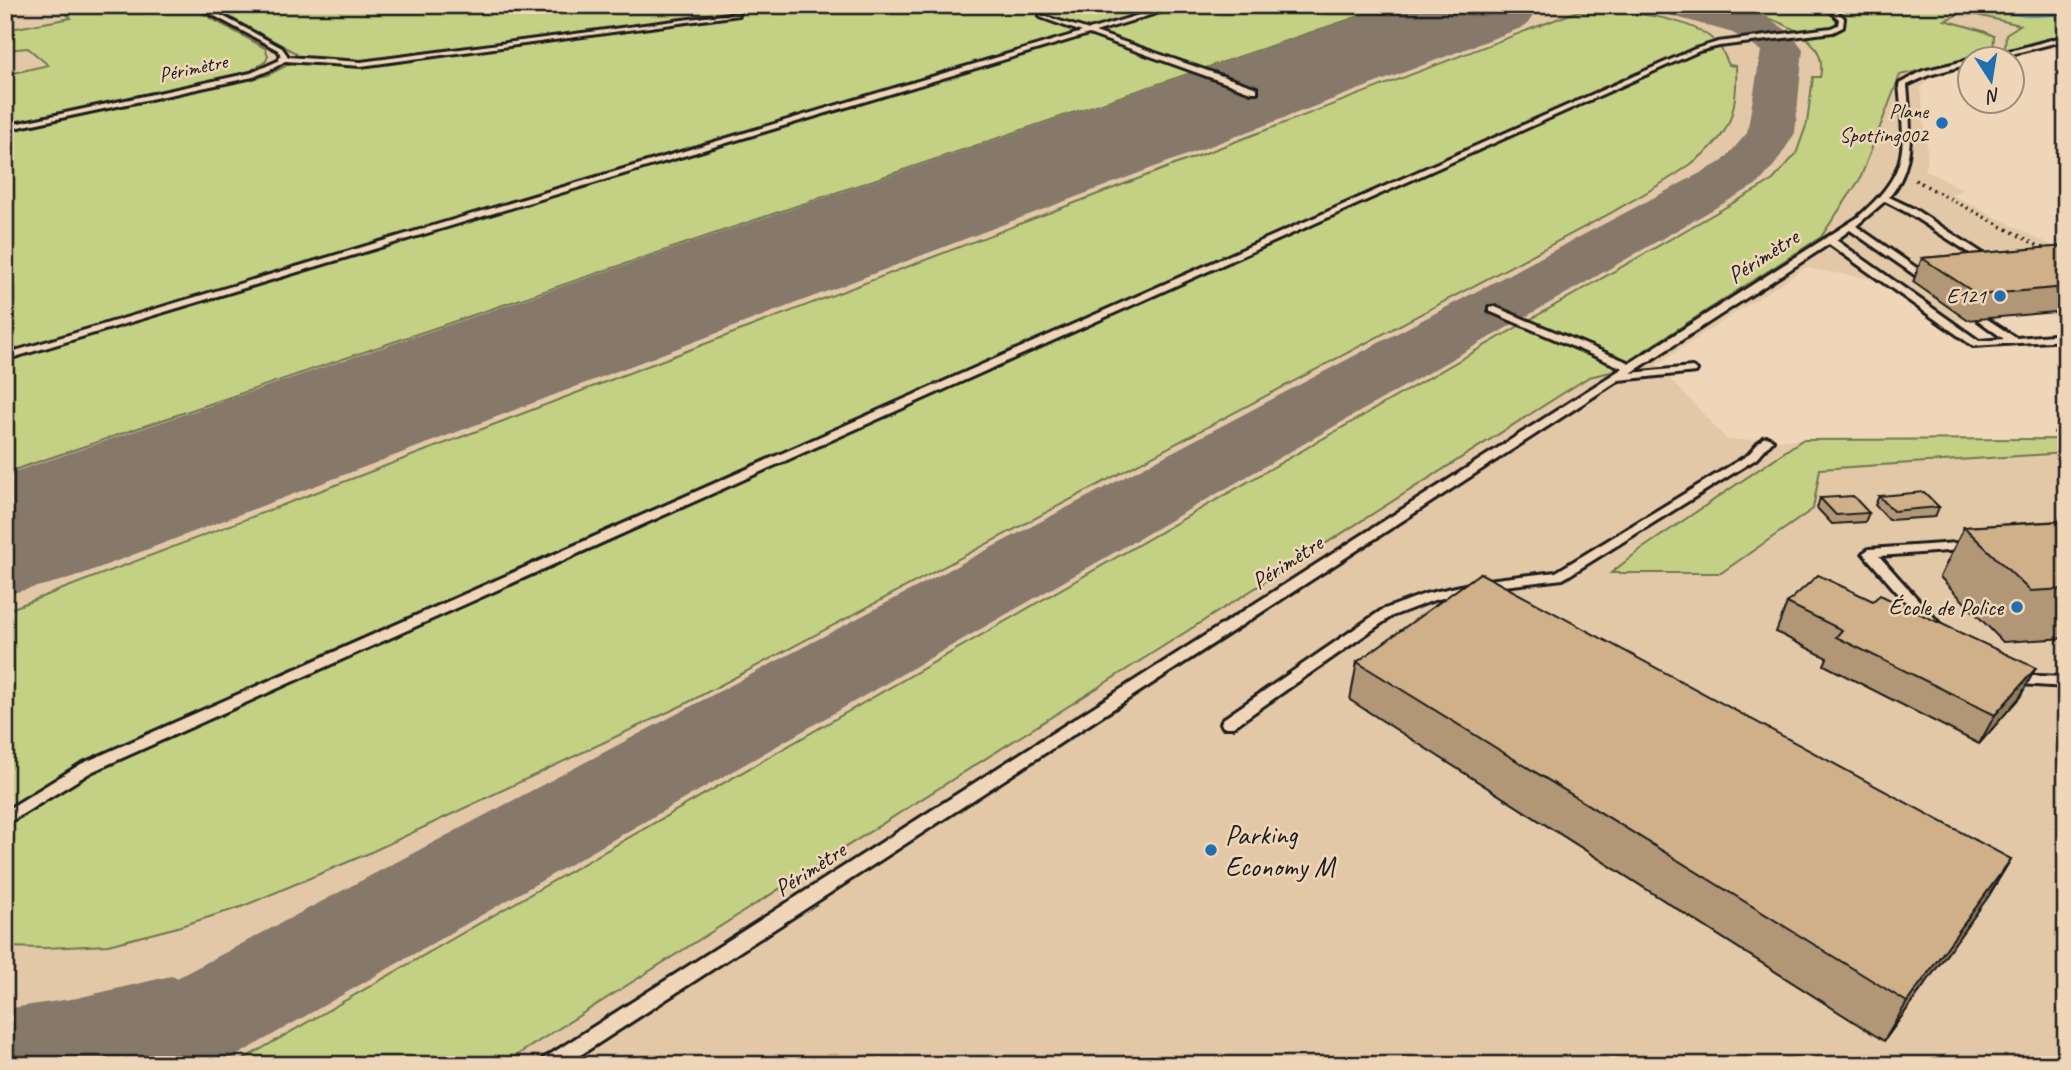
<svg xmlns="http://www.w3.org/2000/svg" width="2071" height="1070" font-family="Caveat,sans-serif">
<style>
.built{fill:#e2c8a7}
.green{fill:#c4d185;stroke:#707650;stroke-width:2}
.water{fill:#8fdaef;stroke:#618e9b;stroke-width:2}
.lines{fill:none;stroke-linecap:round;stroke-linejoin:round}
.taxiway{fill:#86796a;fill-rule:evenodd}
.runway{fill:#86796a;fill-rule:evenodd}
.service-casing{stroke:#1c1c1c;stroke-width:6}
.path-far1{stroke:#1c1c1c;stroke-width:3.5;stroke-dasharray:2 4.5;stroke-linecap:butt}
.path{stroke:#1c1c1c;stroke-width:4.5;stroke-dasharray:2 5;stroke-linecap:butt}
.service{fill:#f0d6b8;fill-rule:evenodd}
.wall{fill:#b29776;stroke:#1c1c1c;stroke-width:2}
.shaded-wall{fill:#917b60;stroke:#1c1c1c;stroke-width:2}
.building{fill:#cfb089;stroke:#1c1c1c;stroke-width:2}
.poi-dot{fill:#1f6fb2;stroke:#f0d6b8;stroke-width:2.5}
.labels{text-anchor:middle;dominant-baseline:central;stroke-width:5;stroke-linejoin:round;paint-order:stroke}
.far-street-label{font-size:21px;fill:#1c1c1c;stroke:#f0d6b8}
.far-poi-label{font-size:21px;fill:#1c1c1c;stroke:#f0d6b8;text-anchor:end}
.street-label{font-size:24px;fill:#1c1c1c;stroke:#f0d6b8}
.poi-label{font-size:24px;fill:#1c1c1c;stroke:#f0d6b8;text-anchor:end}
.near-poi-label{font-size:28px;fill:#1c1c1c;stroke:#f0d6b8;text-anchor:start}
</style>
<rect width="100%" height="100%" fill="#f0d6b8"/>
<filter id="ink" filterUnits="userSpaceOnUse"><feTurbulence type="fractalNoise" baseFrequency=".0143" numOctaves="2"/><feDisplacementMap in="SourceGraphic" scale="14" xChannelSelector="R" yChannelSelector="G"/><feConvolveMatrix kernelMatrix="1 2 1 2 8 2 1 2 1" color-interpolation-filters="sRGB"/></filter>
<g filter="url(#ink)">
<!-- built -->
<polygon class="built" points="5,5 2066,5 2066,43 1999,59 1969,60 1969,67 1928,78 1921,89 1928,160 1925,170 1964,190 1951,194 2066,253 2066,310 1936,322 1878,280 1805,268 1657,364 1727,440 1802,440 1640,550 1612,572 1820,469 2066,453 2066,1065 5,1065"/>
<!-- green -->
<g class="green">
<polygon points="57,5 187,5 265,48 268,55 266,61 250,71 210,81 5,125 5,75 48,65 28,48 5,50 5,30 71,18"/>
<polygon points="207,5 1392,5 5,473 5,131 268,75 295,61 296,53"/>
<path d="M1718,5h348v30l-61,15 1,-16 14,-9 -56,-13 -19,8 38,11 11,5 -1,17 -93,22 -40,104 -39,58 -210,135 -22,5 -1088,688h-268l1540,-885 23,-26 11,-31 6,-46h7c12,-50 -67,-63 -102,-72z"/>
<path d="M1578,11c36,-1 117,3 141,35 4,5 7,13 10,19l7,1c1,21 0,45 -11,64 -16,30 -84,65 -114,83l-928,492 -316,149 -126,53 -67,21 -66,17 -63,3 -40,-1v-336z"/>
<polygon points="2066,439 2066,453 1820,469 1813,509 1721,573 1611,573 1640,550 1802,440"/>
</g>
<!-- water -->
<path class="water" d="M1994,5h72v8c-21,4 -56,6 -72,-8z"/>
<g class="lines">
<!-- taxiway -->
<g class="taxiway">
<path d="M1468,5h43c-9,14 -24,14 -39,10z"/>
<path d="M1657,5c52,0 112,-5 146,44l-8,84 -19,30 -17,20 -1539,882h-215v-56l72,-11 94,-22 6,2 1546,-817 24,-28 14,-82 -28,-18 -71,-20z"/>
</g>
<!-- runway -->
<polygon class="runway" points="1394,5 1540,5 1526,26 72,578 5,595 5,475"/>
<defs>
<g id="service">
<polygon points="194,5 202,5 282,48 287,55 287,57 361,62 736,13 739,15 361,66 285,61 272,69 253,77 5,130 5,126 251,73 278,61 281,55 278,50"/>
<polygon points="1172,5 1183,5 1095,32 1257,88 1257,92 1251,92 1089,34 5,360 5,354 1082,32 1040,17 1040,15 1089,30"/>
<polygon points="1823,5 1830,5 1844,18 1843,27 1833,32 1719,46 1699,51 91,772 5,825 5,811 81,764 1695,49 1718,42 1831,28 1838,25 1839,19"/>
<polygon points="2066,36 2066,40 1989,60 1976,60"/>
<path d="M1969,60v4l-40,11 -22,10c3,39 10,80 -18,112l25,12 79,51v4h-6l-79,-51 -23,-12 -29,25 75,52v4h-6l-75,-52 -14,10 143,101 25,-2 -26,-19v-4l3,-1 35,23 50,-4v6l-93,6 -144,-102 -198,129 61,-6 5,3 -1,2 -77,8 -1054,685h-25l3,-6 1080,-691 -134,-57v-4h6l135,56 227,-145c54,-47 48,-68 42,-134l24,-13z"/>
<polygon points="1767,437 1773,440 1756,459 1563,579 1487,588 1434,600 1392,616 1233,727 1223,727 1221,723 1223,719 1382,610 1425,594 1487,580 1556,572 1748,455 1763,438"/>
<polygon points="1971,542 1977,546 1975,549 1879,556 1940,624 1942,627 1935,631 1930,630 1863,553 1869,549"/>
<polygon points="2011,675 2066,677 2066,687 2006,683 2004,680 2006,677"/>
</g>
</defs>
<!-- service casing -->
<use href="#service" class="service-casing"/>
<!-- path-far1 -->
<polyline class="path-far1" points="1915,180 2046,250"/>
<!-- path -->
<polyline class="path" points="2054,431 2066,438"/>
<!-- service -->
<use href="#service" class="service"/>
</g>
<!-- wall -->
<g class="wall">
<polygon points="2066,246 2066,311 1967,320 1913,282 1922,258"/>
<polygon points="1879,496 1939,507 1935,517 1889,520 1875,505"/>
<polygon points="1820,498 1869,513 1865,522 1832,524 1817,508"/>
<polygon points="2062,514 2066,514 2066,638 2003,642 1940,577 1964,527 2059,521"/>
<polygon points="1787,603 2020,697 1979,744 1824,665 1827,658 1776,632"/>
<polygon points="1357,662 2011,859 1988,897 1884,1041 1350,700"/>
</g>
<!-- shaded-wall -->
<g class="shaded-wall">
<polygon points="2036,668 2020,697 1979,744 1995,715"/>
<polygon points="2011,859 1988,897 1884,1041 1907,1002"/>
</g>
<!-- building -->
<g class="building">
<polygon points="2066,246 2066,287 1978,295 1922,258"/>
<polygon points="1924,492 1939,507 1893,511 1879,496"/>
<polygon points="1853,496 1869,513 1836,515 1820,498"/>
<polygon points="2066,521 2066,589 2030,591 1964,527"/>
<polygon points="1480,573 2011,859 1907,1002 1357,662"/>
<polygon points="1818,575 1873,601 1880,595 2036,668 1995,715 1836,637 1842,630 1787,603"/>
</g>
</g>
<!-- markers -->
<g class="poi-dot">
<circle cx="1942" cy="123" r="7"/>
<circle cx="2000" cy="296" r="7"/>
<circle cx="2017" cy="607" r="7"/>
<circle cx="1211" cy="850" r="7"/>
</g>
<g class="labels">
<!-- far-street labels -->
<g class="far-street-label">
<text transform="translate(193 68) rotate(-12)">Périmètre</text>
</g>
<!-- far-poi labels -->
<g class="far-poi-label">
<text x="1928" y="111">Plane<tspan x="1928" dy="24">Spotting002</tspan></text>
<text x="1986" y="296">E121</text>
</g>
<!-- street labels -->
<g class="street-label">
<text transform="translate(1763 256) rotate(-33)">Périmètre</text>
<text transform="translate(1287 562) rotate(-33)">Périmètre</text>
<text transform="translate(810 869) rotate(-33)">Périmètre</text>
</g>
<!-- poi labels -->
<g class="poi-label">
<text x="2003" y="607">École de Police</text>
</g>
<!-- near-poi labels -->
<g class="near-poi-label">
<text x="1225" y="834">Parking<tspan x="1225" dy="32">Economy M</tspan></text>
</g>
</g>
<!-- margin -->
<rect width="2071" height="1070" fill="none" stroke="#f0d6b8" stroke-width="28"/>
<rect x="14" y="14" width="2043" height="1042" fill="none" stroke="#1c1c1c" stroke-width="2.5" filter="url(#ink)"/>
<!-- north arrow -->
<g transform="translate(1991 80) rotate(168)"><circle r="33" fill="#f0d6b8" stroke="#9b8c7a" stroke-width="2"/>
<path d="M0-5L12 26L0 18L-12 26Z" fill="#1f6fb2"/>
<text y="-10" font-size="19" font-weight="bold" text-anchor="middle" fill="#1c1c1c">N</text>
</g>
</svg>
